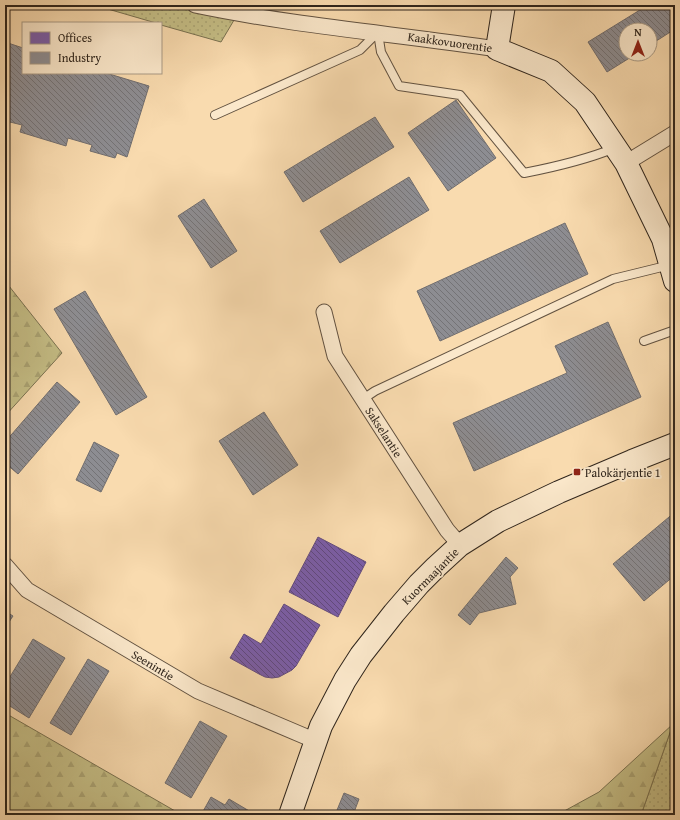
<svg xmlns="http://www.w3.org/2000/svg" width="680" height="820" font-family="'Gentium Book Plus',serif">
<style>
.grass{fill:url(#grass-dots);stroke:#7a7251}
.forest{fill:url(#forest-firs);stroke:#7a7251}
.offices{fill:url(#offices-back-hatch);stroke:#644d7d}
.industry{fill:url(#industry-back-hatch);stroke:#716e6f}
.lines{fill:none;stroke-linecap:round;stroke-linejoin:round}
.lane-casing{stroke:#625241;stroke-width:10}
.street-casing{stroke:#625241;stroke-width:17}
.secondary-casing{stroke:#2f251c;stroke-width:24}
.lane{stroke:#fbe8cb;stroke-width:8}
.street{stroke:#fbe8cb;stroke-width:15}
.secondary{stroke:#fbe8cb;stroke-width:22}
.poi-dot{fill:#8f2418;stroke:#fbe8cb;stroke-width:1.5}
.labels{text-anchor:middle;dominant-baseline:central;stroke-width:4;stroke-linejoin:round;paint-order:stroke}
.street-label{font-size:12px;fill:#2f251c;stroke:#fbe8cb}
.poi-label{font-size:12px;fill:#2f251c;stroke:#fbe8cb;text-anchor:start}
</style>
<defs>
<pattern id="grass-dots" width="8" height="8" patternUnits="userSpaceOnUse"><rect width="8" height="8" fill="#c5be86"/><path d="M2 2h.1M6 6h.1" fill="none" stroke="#aaa373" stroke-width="1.8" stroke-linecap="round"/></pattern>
<pattern id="forest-firs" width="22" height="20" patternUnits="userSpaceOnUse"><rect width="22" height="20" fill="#c5be86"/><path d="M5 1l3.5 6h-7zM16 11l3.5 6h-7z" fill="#aaa373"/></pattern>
<pattern id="offices-back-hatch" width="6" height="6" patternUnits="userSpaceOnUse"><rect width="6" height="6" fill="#7b5ea7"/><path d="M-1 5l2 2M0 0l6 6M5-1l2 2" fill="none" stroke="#60497f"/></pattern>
<pattern id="industry-back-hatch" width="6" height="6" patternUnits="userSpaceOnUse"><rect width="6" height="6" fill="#8d8d92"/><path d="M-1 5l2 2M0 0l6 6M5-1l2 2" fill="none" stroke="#747376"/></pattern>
</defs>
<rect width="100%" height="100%" fill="#f9dbaf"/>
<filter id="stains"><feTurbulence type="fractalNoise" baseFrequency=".005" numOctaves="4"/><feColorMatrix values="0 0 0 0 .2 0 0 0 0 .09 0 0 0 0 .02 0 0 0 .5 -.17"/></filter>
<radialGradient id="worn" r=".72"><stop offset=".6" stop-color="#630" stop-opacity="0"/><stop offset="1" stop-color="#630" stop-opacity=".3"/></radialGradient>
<!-- grass -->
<g class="grass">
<polygon points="94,5 243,5 221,42 161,25 161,23 156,23"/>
<polygon points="675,720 675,815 641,815 673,724"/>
</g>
<!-- forest -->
<g class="forest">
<polygon points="5,281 62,353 5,416"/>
<polygon points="5,713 182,815 5,815"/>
<polygon points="673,724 641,815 557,815 599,792"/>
</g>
<!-- offices -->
<g class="offices">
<polygon points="318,537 366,562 338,617 289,592"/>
<polygon points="284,604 320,625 296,666 292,670 279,677 272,678 265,677 259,674 230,658 244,634 261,644"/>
</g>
<!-- industry -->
<g class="industry">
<polygon points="648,5 675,5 675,29 650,45 650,30 626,30 626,54 636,54 607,72 588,42"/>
<polygon points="5,42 23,48 23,73 106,73 149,86 127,157 117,153 115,158 90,151 92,145 68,138 66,146 20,132 22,125 10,122 7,132 5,131"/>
<polygon points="456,100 496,158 448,191 408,133"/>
<polygon points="375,117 394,147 303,202 284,172"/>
<polygon points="409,177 429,210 340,263 320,231"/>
<polygon points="204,199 237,251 211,268 178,216"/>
<polygon points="565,223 588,274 440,341 417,291"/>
<polygon points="85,291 147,397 116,415 54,309"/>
<polygon points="608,322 641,397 474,471 453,423 567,373 555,346"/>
<polygon points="57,382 80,402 18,474 5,463 5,442"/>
<polygon points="264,412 298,465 253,495 219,441"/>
<polygon points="94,442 119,455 101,492 76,480"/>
<polygon points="675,512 675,575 644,601 613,564"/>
<polygon points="506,557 518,568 510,577 516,604 479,613 470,625 458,615"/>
<polygon points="5,611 13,616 5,628"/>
<polygon points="33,639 65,658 29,718 5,703 5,685"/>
<polygon points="88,659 109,671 71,735 50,723"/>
<polygon points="200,721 227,736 191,798 165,783"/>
<polygon points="344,793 359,799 353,815 335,815"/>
<polygon points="211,797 225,805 229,799 251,812 249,815 201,815"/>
</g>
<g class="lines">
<defs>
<g id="lane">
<path d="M378,33l3,19 18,34 61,9 64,78c31,-6 61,-13 91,-25"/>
<polyline points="215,115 360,50 377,33"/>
<polyline points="644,341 675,330"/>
<polyline points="363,399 375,391 613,279 670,265"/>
</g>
<g id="street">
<path d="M195,5c100,21 202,29 302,44"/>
<polyline points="626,163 675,133"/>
<polyline points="324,312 335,356 447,530 460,545"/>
<polyline points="5,565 27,590 198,691 316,741"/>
</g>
<g id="secondary">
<polyline points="504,5 497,49 551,71 585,102 626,163 663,239 675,281"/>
<polyline points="290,815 321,726 345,680 361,655 394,613 419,584 436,567 460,545 498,521 559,492 632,461 675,444"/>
</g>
</defs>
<!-- lane casing -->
<use href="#lane" class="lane-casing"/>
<!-- street casing -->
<use href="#street" class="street-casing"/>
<!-- secondary casing -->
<use href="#secondary" class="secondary-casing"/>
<!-- lane -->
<use href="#lane" class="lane"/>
<!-- street -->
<use href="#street" class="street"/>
<!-- secondary -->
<use href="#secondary" class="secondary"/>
</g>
<!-- markers -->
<rect class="poi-dot" x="573" y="468" width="8" height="8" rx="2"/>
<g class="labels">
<!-- street labels -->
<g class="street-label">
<text transform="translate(450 42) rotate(8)">Kaakkovuorentie</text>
<text transform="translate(384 432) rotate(57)">Sakselantie</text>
<text transform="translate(430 576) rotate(-45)">Kuormaajantie</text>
<text transform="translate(153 665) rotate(31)">Seenintie</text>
</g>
<!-- poi labels -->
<g class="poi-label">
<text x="585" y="472">Palokärjentie 1</text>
</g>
</g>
<!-- margin -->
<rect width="680" height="820" fill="none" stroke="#f9dbaf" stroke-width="20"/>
<rect x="6" y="6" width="668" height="808" fill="none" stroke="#2f251c" stroke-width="2"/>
<rect x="10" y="10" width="660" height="800" fill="none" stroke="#2f251c"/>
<!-- legend -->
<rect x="22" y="22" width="140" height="52" fill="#fbe8cb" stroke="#a99a85"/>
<rect x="30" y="32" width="20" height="12" fill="#7b5ea7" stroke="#a99a85"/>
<text x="58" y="42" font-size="12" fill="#2f251c">Offices</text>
<rect x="30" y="52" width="20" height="12" fill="#8d8d92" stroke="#a99a85"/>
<text x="58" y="62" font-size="12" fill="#2f251c">Industry</text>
<!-- north arrow -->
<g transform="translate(638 42)"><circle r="19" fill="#fbe8cb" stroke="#a99a85"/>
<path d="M0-3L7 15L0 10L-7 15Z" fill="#8f2418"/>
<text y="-6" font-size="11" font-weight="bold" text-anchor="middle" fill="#2f251c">N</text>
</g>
<rect width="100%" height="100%" filter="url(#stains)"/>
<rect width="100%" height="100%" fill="url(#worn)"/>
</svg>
